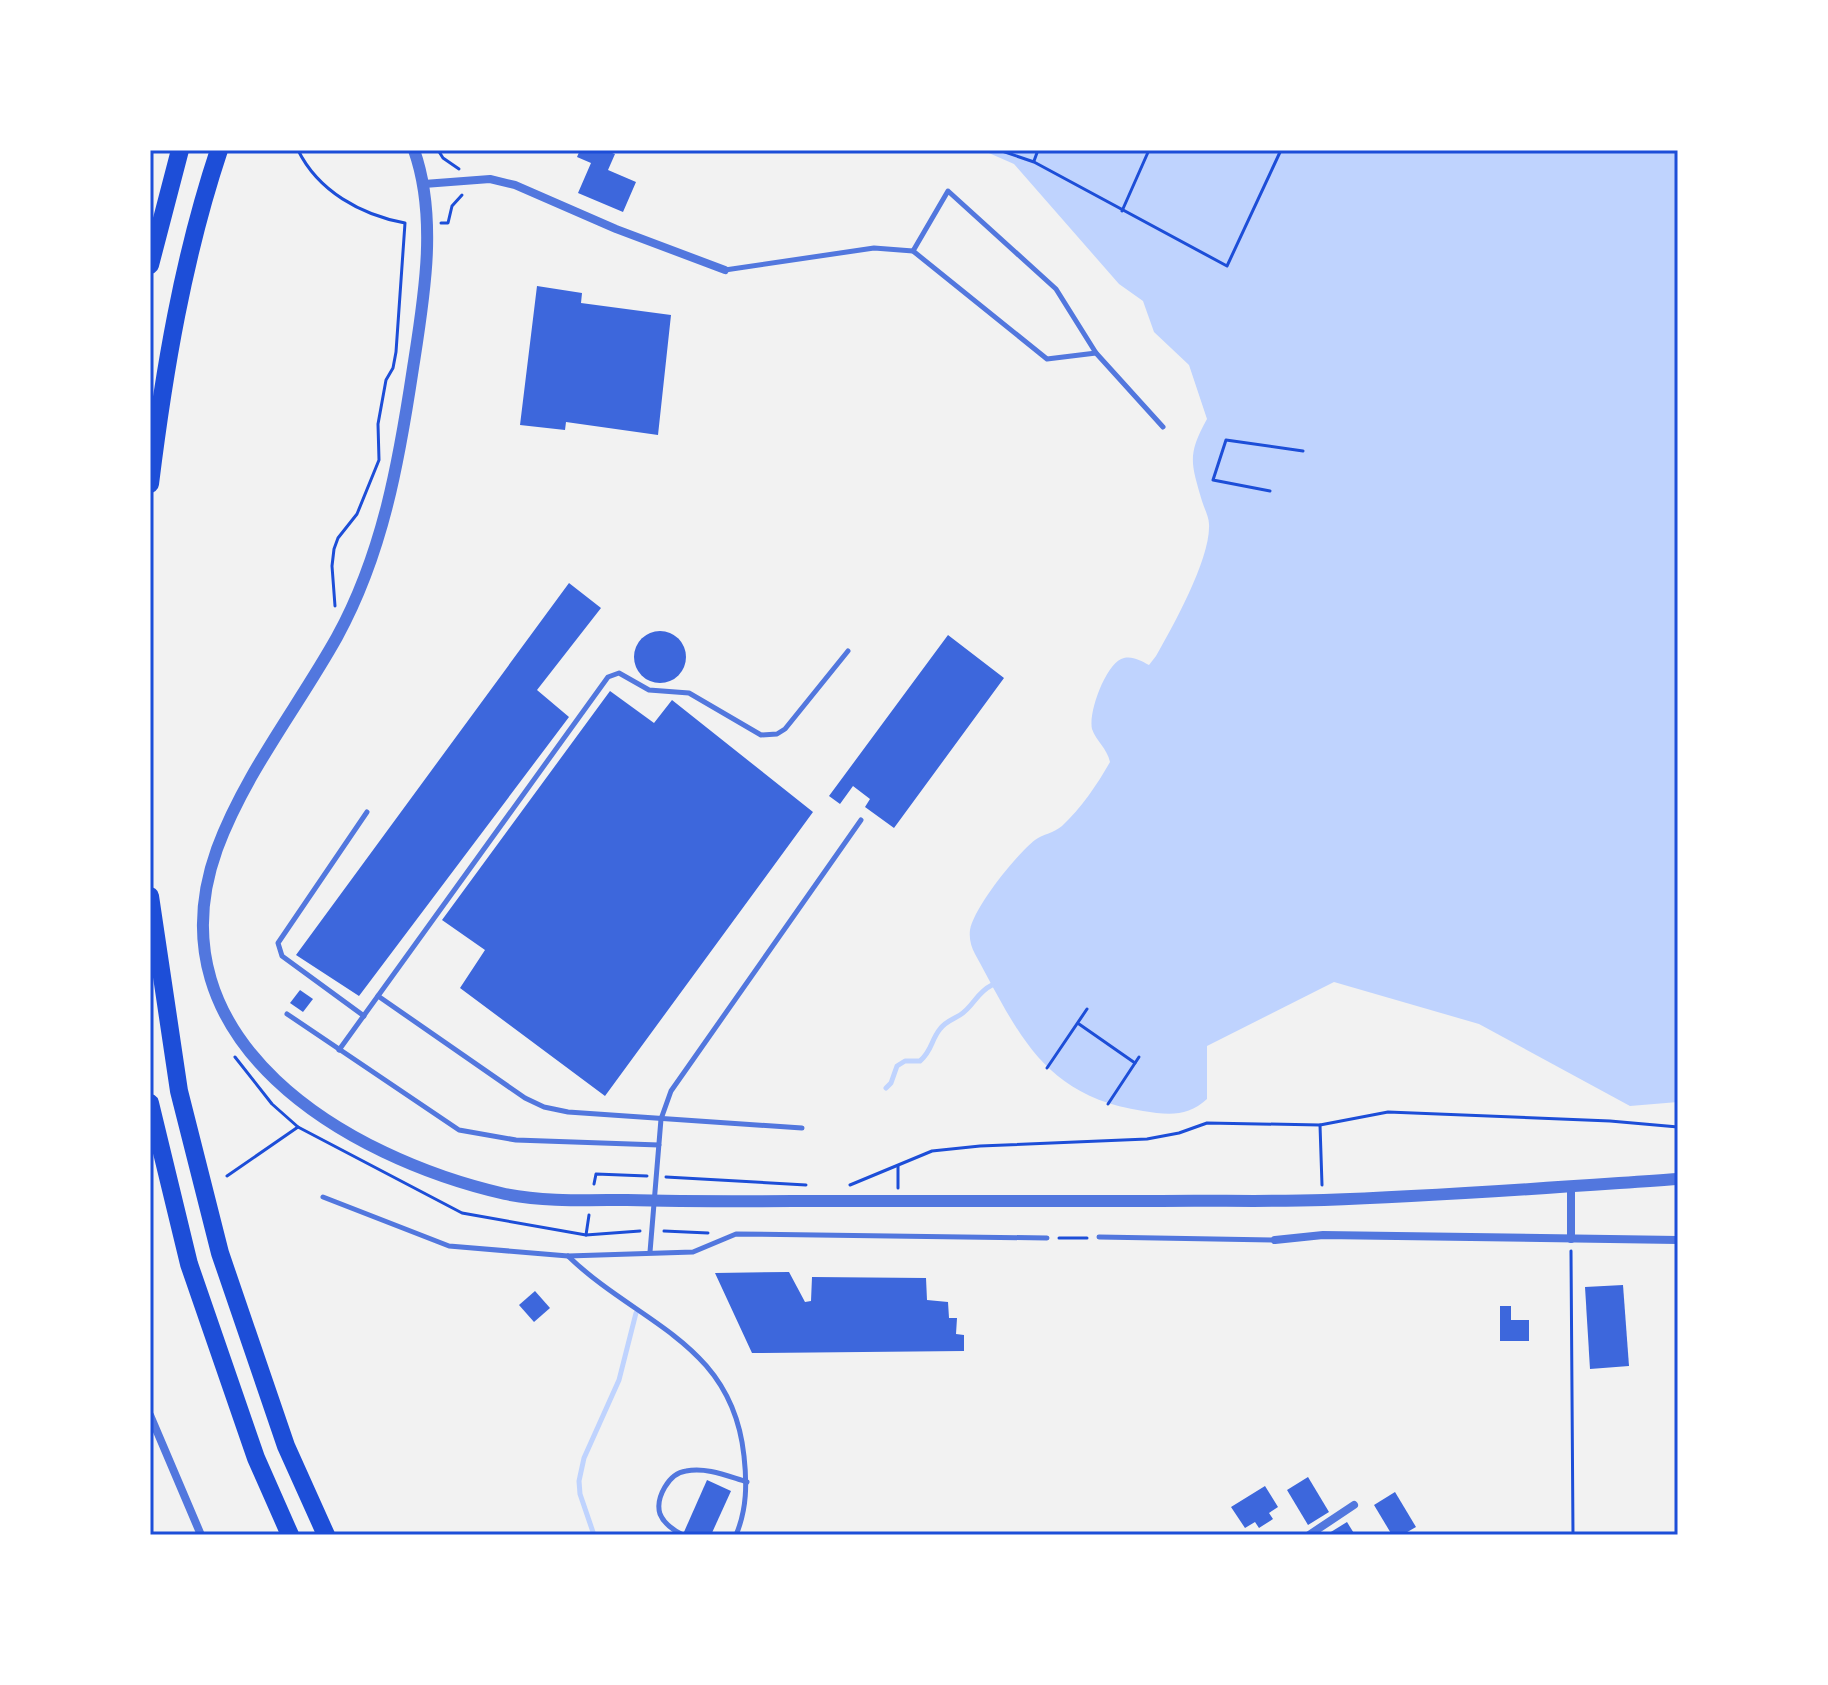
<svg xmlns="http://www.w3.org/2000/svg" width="1828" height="1685" font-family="Quicksand,sans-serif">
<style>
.water{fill:#bfd3fe}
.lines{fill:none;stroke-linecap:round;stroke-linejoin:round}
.stream{stroke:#bfd3fe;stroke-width:5}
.building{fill:#3d67dc}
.path{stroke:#1d4ed8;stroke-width:3}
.service{stroke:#5277de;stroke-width:5}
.minor{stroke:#5277de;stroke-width:8}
.tertiary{stroke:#5277de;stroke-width:12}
.motorway{stroke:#1d4ed8;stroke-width:18}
.neatline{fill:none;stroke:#1d4ed8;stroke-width:3}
</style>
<rect width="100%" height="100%" fill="#f2f2f2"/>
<!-- water -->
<path class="water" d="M982,150h696v952l-48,4 -151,-82 -145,-42 -127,64v53c-19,18 -39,16 -64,12 -100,-15 -124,-77 -168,-157 -4,-8 -6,-15 -5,-24 4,-23 46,-75 65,-90 8,-6 19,-7 27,-14 19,-18 35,-41 48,-64 -3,-14 -14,-21 -18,-33 -4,-17 15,-68 32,-71 9,-2 17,3 25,7l7,-9c17,-30 55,-98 53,-132 0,-7 -5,-16 -7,-23 -11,-38 -15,-46 5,-82l-18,-54 -35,-33 -11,-31 -24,-17 -105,-120z"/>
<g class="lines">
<!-- stream -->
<g class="stream">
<path d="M886,1088l5,-5 6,-17 8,-5h15c12,-10 11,-21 20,-32 6,-8 12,-9 20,-14 14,-9 16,-22 32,-30"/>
<polyline points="594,1535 580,1494 579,1481 584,1458 619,1380 636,1313"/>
</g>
</g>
<!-- building -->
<g class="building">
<polygon points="580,150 604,150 615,154 608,170 636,182 623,212 578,193 591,163 577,157"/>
<polygon points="537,286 582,293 581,303 671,315 658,435 566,422 565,430 520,425"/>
<polygon points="569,583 601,608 537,690 569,717 359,996 296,955"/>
<circle cx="660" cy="657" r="26"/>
<polygon points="948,635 1004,678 894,828 865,807 870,799 853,786 840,804 829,796"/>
<polygon points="610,691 654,723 672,700 813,812 605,1096 460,988 485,950 442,920"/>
<polygon points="300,990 313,999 303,1012 290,1003"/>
<polygon points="789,1272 805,1302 811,1301 812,1277 926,1278 927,1300 948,1302 949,1318 957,1318 956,1334 964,1335 964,1351 752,1353 715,1273"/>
<polygon points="1623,1285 1629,1366 1590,1369 1585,1287"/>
<polygon points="535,1291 550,1308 534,1322 519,1305"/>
<polygon points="1500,1306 1511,1306 1511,1320 1529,1320 1529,1341 1500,1341"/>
<polygon points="1308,1477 1329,1512 1308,1525 1287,1490"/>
<polygon points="707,1480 731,1491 711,1535 692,1535 684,1532"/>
<polygon points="1265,1486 1278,1507 1269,1513 1273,1519 1259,1528 1255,1522 1245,1528 1231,1507"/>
<polygon points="1395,1492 1416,1527 1402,1535 1392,1535 1374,1505"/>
<polygon points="1347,1522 1355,1535 1326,1535"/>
</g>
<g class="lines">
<!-- path -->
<g class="path">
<path d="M298,150c20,41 63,65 107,73l-9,129 -3,16 -7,12 -8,44 1,36 -22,54 -19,24 -4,11 -2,17 3,40"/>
<polyline points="438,150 443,158 459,169"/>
<polyline points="999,150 1034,162 1227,266 1281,150"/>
<polyline points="1034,161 1038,150"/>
<polyline points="1122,211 1149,150"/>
<polyline points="441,223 448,223 452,206 462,195"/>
<polyline points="1270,491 1213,480 1226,440 1303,451"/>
<polyline points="1079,1024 1135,1063"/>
<polyline points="235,1057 272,1104 298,1127 462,1213 586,1235 640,1231"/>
<polyline points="1047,1068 1087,1009"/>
<polyline points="1108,1104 1139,1057"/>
<polyline points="1320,1125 1322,1185"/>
<polyline points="898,1166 898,1188"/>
<polyline points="227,1176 298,1127"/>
<polyline points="666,1177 806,1185"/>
<polyline points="594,1184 596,1174 647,1176"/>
<polyline points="850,1185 932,1151 980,1146 1147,1139 1179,1133 1207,1123 1320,1125 1388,1112 1610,1121 1678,1127"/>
<polyline points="664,1231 708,1233"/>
<polyline points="586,1235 589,1215"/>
<polyline points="1059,1238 1087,1238"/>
<polyline points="1571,1251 1573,1535"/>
</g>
<!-- service -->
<g class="service">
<polyline points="913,251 948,191 1056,289 1096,353 1163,427"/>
<polyline points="725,270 874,248 913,251 1047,359 1096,353"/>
<polyline points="378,996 525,1098 544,1107 568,1112 802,1128"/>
<polyline points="287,1014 459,1130 516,1140 659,1145"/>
<polyline points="364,1016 282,956 278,943 367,812"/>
<polyline points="339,1050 608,677 619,673 649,690 689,693 761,735 777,734 785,729 848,651"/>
<polyline points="323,1197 449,1246 568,1256 693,1252 736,1234 1047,1238"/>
<polyline points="1099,1237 1275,1240"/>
<polyline points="650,1252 661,1119 671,1091 861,820"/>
<path d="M568,1256c70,68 164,86 176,200 3,27 3,53 -8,79"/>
<path d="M683,1535c-8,-4 -19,-11 -23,-21 -5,-16 9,-41 26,-43 21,-4 41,5 61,11"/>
</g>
<!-- minor -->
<g class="minor">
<polyline points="424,184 490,179 515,185 616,229 725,270"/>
<polyline points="1571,1186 1571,1239"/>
<polyline points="1275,1240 1323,1235 1678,1240"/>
<polyline points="150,1415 201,1535"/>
<polyline points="1309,1535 1354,1505"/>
</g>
<!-- tertiary -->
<path class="tertiary" d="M414,150c24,68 10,148 -1,218 -14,93 -30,185 -76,269 -39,70 -92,136 -120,212 -69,192 130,309 288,345 39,8 83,6 122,6 74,2 147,1 220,1 102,0 204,0 306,0 57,-1 114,1 171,-1 118,-4 236,-13 354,-21"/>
<!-- motorway -->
<g class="motorway">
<polyline points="150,265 180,150"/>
<path d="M150,484c14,-113 33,-226 69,-334"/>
<polyline points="150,896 179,1091 220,1253 286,1446 326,1535"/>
<polyline points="150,1103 189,1264 256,1458 290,1535"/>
</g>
</g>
<!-- border -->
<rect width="1828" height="1685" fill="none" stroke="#ffffff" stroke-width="304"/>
<rect x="152" y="152" width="1524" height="1381" class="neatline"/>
</svg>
